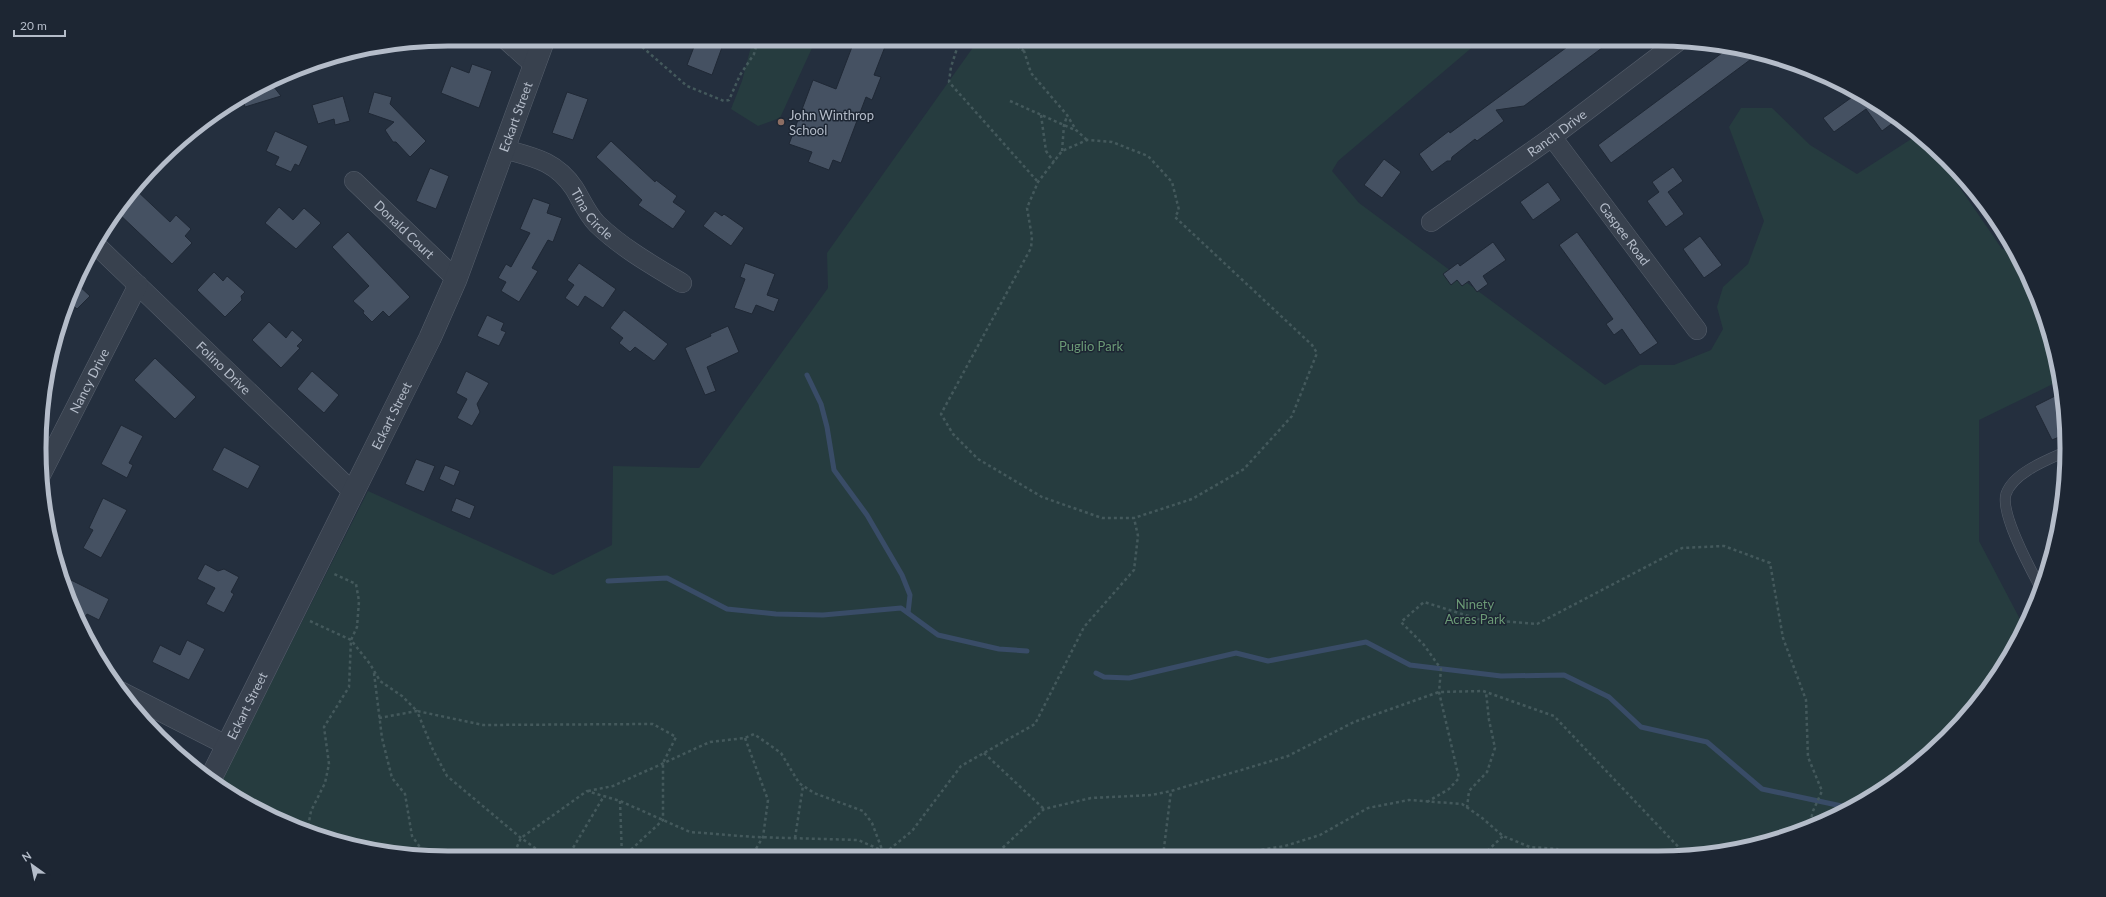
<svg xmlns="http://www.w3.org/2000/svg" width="2106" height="897" font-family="Lato,sans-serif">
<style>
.green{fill:#263c3f}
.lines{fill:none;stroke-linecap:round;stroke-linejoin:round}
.stream{stroke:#394c67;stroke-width:5}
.building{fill:#455162;stroke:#1f2835}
.service-casing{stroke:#565f6c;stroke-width:11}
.minor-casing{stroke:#565f6c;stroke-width:20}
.tertiary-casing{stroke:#565f6c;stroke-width:23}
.path{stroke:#44595c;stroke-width:2.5;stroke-dasharray:3 3;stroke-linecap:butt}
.service{stroke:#38414e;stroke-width:10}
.minor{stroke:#38414e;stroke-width:19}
.tertiary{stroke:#38414e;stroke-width:22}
.education-dot{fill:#8d6e63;stroke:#1d2633;stroke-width:1.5}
.labels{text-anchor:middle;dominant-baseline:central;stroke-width:3;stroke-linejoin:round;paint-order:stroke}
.poi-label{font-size:13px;fill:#b4bcc9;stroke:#1d2633;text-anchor:start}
.street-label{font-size:13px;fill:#b4bcc9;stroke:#1d2633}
.park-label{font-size:13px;fill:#6b9a76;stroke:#1d2633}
.rim{fill:none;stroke:#b4bcc9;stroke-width:5}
</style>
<rect width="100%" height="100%" fill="#242f3e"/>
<!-- green -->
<g class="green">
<polygon points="753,39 789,39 812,48 780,118 758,126 731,109 742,81"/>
<path d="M979,39h503l-144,122 -6,10 27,32 246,182 35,-20h34l37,-15 12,-21 -6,-22 6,-20 25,-23 16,-43 -35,-94 12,-19h31l38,37 47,29 62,-40 9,7 74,108 13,2c24,39 37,85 44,130l-80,39v121l44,84 -25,51 -71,81 -89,59 -74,28 -53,10 -1263,4c-60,-4 -128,-13 -182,-43 -16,-9 -31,-19 -47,-29l149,-295 185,84 59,-30 1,-79 86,2 129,-180 -1,-35z"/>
</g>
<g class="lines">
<!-- stream -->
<g class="stream">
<polyline points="807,375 821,404 827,427 834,470 867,515 902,575 910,595 908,613"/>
<polyline points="608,581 667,578 727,609 776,614 823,615 901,608 938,635 999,649 1027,651"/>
<polyline points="1096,673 1104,677 1129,678 1236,653 1268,661 1366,642 1410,665 1501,676 1564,675 1609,697 1641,727 1707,742 1762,789 1851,808"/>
</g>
</g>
<!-- building -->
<g class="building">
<polygon points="697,39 725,39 712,75 687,65"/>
<polygon points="855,39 888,39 874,75 881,77 872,100 866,97 841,163 833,160 829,170 808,162 812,152 789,144 813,80 836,89"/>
<polygon points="1578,39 1614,39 1524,106 1496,110 1504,121 1477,141 1475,139 1452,157 1451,161 1447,161 1432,172 1419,154 1449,131 1450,133"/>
<polygon points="1730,47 1758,54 1611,163 1598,145"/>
<polygon points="472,64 492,71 479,108 441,93 451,66 469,73"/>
<polygon points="270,82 281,96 245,107 242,95"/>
<polygon points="1852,89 1862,94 1898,119 1882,131 1866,109 1834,132 1823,118 1855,95"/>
<polygon points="374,92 392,97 390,104 426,141 410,157 396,142 393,142 385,130 394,122 368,113"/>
<polygon points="567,92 588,99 573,140 552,133"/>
<polygon points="343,96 350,121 335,125 334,119 318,124 312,105"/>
<polygon points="275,131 308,146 299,166 295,164 291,172 275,165 279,157 266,151"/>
<polygon points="611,141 655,182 656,180 677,196 673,202 686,211 673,229 638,205 642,200 596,157"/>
<polygon points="1384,159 1401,172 1382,198 1364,185"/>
<polygon points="1673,167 1683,181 1668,192 1684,214 1666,227 1647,201 1659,192 1652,182"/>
<polygon points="430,168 449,176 436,209 416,201"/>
<polygon points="1548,182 1561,200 1533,220 1520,202"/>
<polygon points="134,188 170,222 176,215 191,229 185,236 192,243 172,264 117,212"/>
<polygon points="533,198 550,204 547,213 562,218 553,242 548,240 532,268 538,271 519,302 501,291 506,282 498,278 506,264 511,267 530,233 520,229"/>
<polygon points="279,207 293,220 304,208 321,223 296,249 265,223"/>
<polygon points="715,211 722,216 724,214 744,228 731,246 703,226"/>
<polygon points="348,232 410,297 389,317 383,311 372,322 363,313 364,311 353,301 369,286 332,247"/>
<polygon points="1577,232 1658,343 1640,355 1622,329 1614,335 1606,324 1613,319 1559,245"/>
<polygon points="1700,236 1722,265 1704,278 1683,249"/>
<polygon points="1493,242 1506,260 1483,276 1488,284 1477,292 1469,281 1462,286 1457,280 1451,285 1443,274 1458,263 1460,266"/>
<polygon points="579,263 616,289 603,308 585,296 578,307 565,298 574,285 567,280"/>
<polygon points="745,263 775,274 767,295 779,299 774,312 756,305 752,314 734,308 745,279 740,277"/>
<polygon points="214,272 223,281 227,276 245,292 241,296 242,300 225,317 197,290"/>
<polygon points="76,283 90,296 77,309 68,301"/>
<polygon points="624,310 668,344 654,361 635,347 630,352 619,343 623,338 610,328"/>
<polygon points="487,315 504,323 501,330 506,332 499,346 477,336"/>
<polygon points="269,322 286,338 292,330 303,340 297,346 300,348 281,368 252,340"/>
<polygon points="728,326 739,352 707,367 716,391 705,395 685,348 711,336 710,334"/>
<polygon points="155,358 196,397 175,419 134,380"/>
<polygon points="312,371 339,395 324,413 297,389"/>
<polygon points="466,371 489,383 477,404 480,412 472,426 457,418 467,399 456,393"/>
<polygon points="2061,393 2066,421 2066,434 2052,440 2035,406"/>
<polygon points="121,425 143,436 129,463 133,465 127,478 101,464"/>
<polygon points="224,447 260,466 248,489 212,470"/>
<polygon points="416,459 435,466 424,492 405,484"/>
<polygon points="445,465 460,471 454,486 439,479"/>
<polygon points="103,498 127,510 101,558 83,548 93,530 89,528"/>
<polygon points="456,498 475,506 470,519 451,511"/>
<polygon points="205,564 218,571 224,569 239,577 231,592 234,594 224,613 206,604 215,588 197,579"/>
<polygon points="69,579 109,599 99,620 87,614 85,617 73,611 65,588"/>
<polygon points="187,640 205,649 189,680 152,662 160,645 180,655"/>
</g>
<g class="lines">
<defs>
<path id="service" d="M2041,589c-10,-19 -41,-75 -35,-95 7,-21 41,-34 59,-42"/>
<g id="minor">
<polyline points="505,39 534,65"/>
<path id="s1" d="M1552,137l145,193"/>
<path id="s2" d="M504,149c29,8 52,12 70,39 7,11 13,26 23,36 25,24 55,41 85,59"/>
<path id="s3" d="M354,181l102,98"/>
<path id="s4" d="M1431,222l121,-85 128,-97"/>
<path id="s5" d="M94,243l260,250"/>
<path id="s6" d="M40,477l98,-192"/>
<polyline points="120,691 228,746"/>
</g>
<g id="tertiary">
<path id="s7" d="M210,780l220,-442 26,-59 88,-240"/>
</g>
</defs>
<!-- service casing -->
<use href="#service" class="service-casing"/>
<!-- minor casing -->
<use href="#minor" class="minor-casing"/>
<!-- tertiary casing -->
<use href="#tertiary" class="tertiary-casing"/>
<!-- path -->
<g class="path">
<polyline points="633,39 687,86 724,101 729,100 740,75 754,54 758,39"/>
<polyline points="960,39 951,67 949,82 1038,182"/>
<polyline points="1007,39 1024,51"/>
<polyline points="1028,39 1024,51 1031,73 1067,115 1076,130 1087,140"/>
<polyline points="1010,101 1075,130"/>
<polyline points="1041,115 1046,151 1054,162"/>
<polyline points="1062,151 1064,125 1067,116"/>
<polyline points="310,621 351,640 370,664 380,681 402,696 417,711 483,725 653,724 676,737 663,763 663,820 622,858"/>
<polyline points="374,673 382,738 392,778 405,794 412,836 427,857"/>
<polyline points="379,718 417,711 433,750 447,776 521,838 549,858"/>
<polyline points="745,738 768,800 763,837 751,857"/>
<polyline points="984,753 1044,809"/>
<polyline points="588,791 613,786 710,742 745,738 754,734 781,753 799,783 814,793 863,811 872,823 883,852"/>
<polyline points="620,801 622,857"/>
<polyline points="1427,802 1449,789 1459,778 1439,692 1441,669 1424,645 1401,622 1424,602 1478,619 1537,624 1682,548 1724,546 1770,563 1783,638 1806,700 1808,757 1822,791 1813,811 1809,827"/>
<polyline points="1467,808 1469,791 1487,772 1495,748 1489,720 1486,692"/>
<polyline points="307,832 311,811 325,783 329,764 324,727 349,687 351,640 357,627 359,601 356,584 334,574"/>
<polyline points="795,838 803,786"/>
<polyline points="1483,855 1503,836"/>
<polyline points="994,856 1044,809 1091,798 1152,795 1171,791 1288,756 1354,722 1439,692 1483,691 1554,716 1686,855"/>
<polyline points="1163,856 1171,791"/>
<polyline points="1220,856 1285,846 1320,835 1368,808 1409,800 1462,804 1481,817 1503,836 1530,847 1557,849 1564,855"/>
<polyline points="880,857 912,831 961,766 1035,724 1084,627 1134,570 1138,536 1134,518 1102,518 1042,497 978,459 953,434 941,414 1031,248 1032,237 1027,208 1038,182 1062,151 1087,140 1112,142 1148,156 1172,182 1179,210 1175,217 1312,345 1317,353 1292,416 1244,469 1192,499 1134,518"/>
<polyline points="512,858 521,838 587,791 620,801 690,832 754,837 858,840 897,857"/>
<polyline points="567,858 604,796"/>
</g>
<!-- service -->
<use href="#service" class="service"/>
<!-- minor -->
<use href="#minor" class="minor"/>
<!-- tertiary -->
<use href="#tertiary" class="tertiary"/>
</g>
<!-- markers -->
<circle class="education-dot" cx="781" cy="122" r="4"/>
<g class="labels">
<!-- poi labels -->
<g class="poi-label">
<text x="789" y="115">John Winthrop<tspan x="789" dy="15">School</tspan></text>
</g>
<!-- street labels -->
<g class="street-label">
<text stroke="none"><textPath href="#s7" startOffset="731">Eckart Street</textPath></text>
<text stroke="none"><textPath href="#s4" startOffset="154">Ranch Drive</textPath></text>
<text stroke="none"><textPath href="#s2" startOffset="114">Tina Circle</textPath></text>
<text stroke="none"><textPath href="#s3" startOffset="70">Donald Court</textPath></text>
<text stroke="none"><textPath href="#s1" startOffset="121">Gaspee Road</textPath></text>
<text stroke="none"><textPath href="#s5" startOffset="180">Folino Drive</textPath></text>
<text stroke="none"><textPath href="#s6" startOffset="108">Nancy Drive</textPath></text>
<text stroke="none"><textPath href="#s7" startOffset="407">Eckart Street</textPath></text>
<text stroke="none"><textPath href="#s7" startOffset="83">Eckart Street</textPath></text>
</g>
<!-- park labels -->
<g class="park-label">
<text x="1091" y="346">Puglio Park</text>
<text x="1475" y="604">Ninety<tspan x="1475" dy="15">Acres Park</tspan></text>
</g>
</g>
<!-- crop -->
<path d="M0 0H2106V897H0ZM448 46H1658A402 402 0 0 1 2060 448V449A402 402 0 0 1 1658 851H448A402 402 0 0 1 46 449V448A402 402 0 0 1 448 46Z" fill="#1d2633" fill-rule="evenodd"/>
<path class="rim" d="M448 46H1658A402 402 0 0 1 2060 448V449A402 402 0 0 1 1658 851H448A402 402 0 0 1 46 449V448A402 402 0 0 1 448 46Z"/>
<!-- north arrow -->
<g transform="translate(32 865) rotate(327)" stroke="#1d2633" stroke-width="3" paint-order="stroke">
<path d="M0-3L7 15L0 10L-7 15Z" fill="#b4bcc9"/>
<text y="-6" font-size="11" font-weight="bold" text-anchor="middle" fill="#b4bcc9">N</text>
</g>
<!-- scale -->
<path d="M14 30v6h51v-6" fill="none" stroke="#b4bcc9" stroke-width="2"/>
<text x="20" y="30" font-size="12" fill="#b4bcc9" stroke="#1d2633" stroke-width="3" paint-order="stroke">20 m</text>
</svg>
